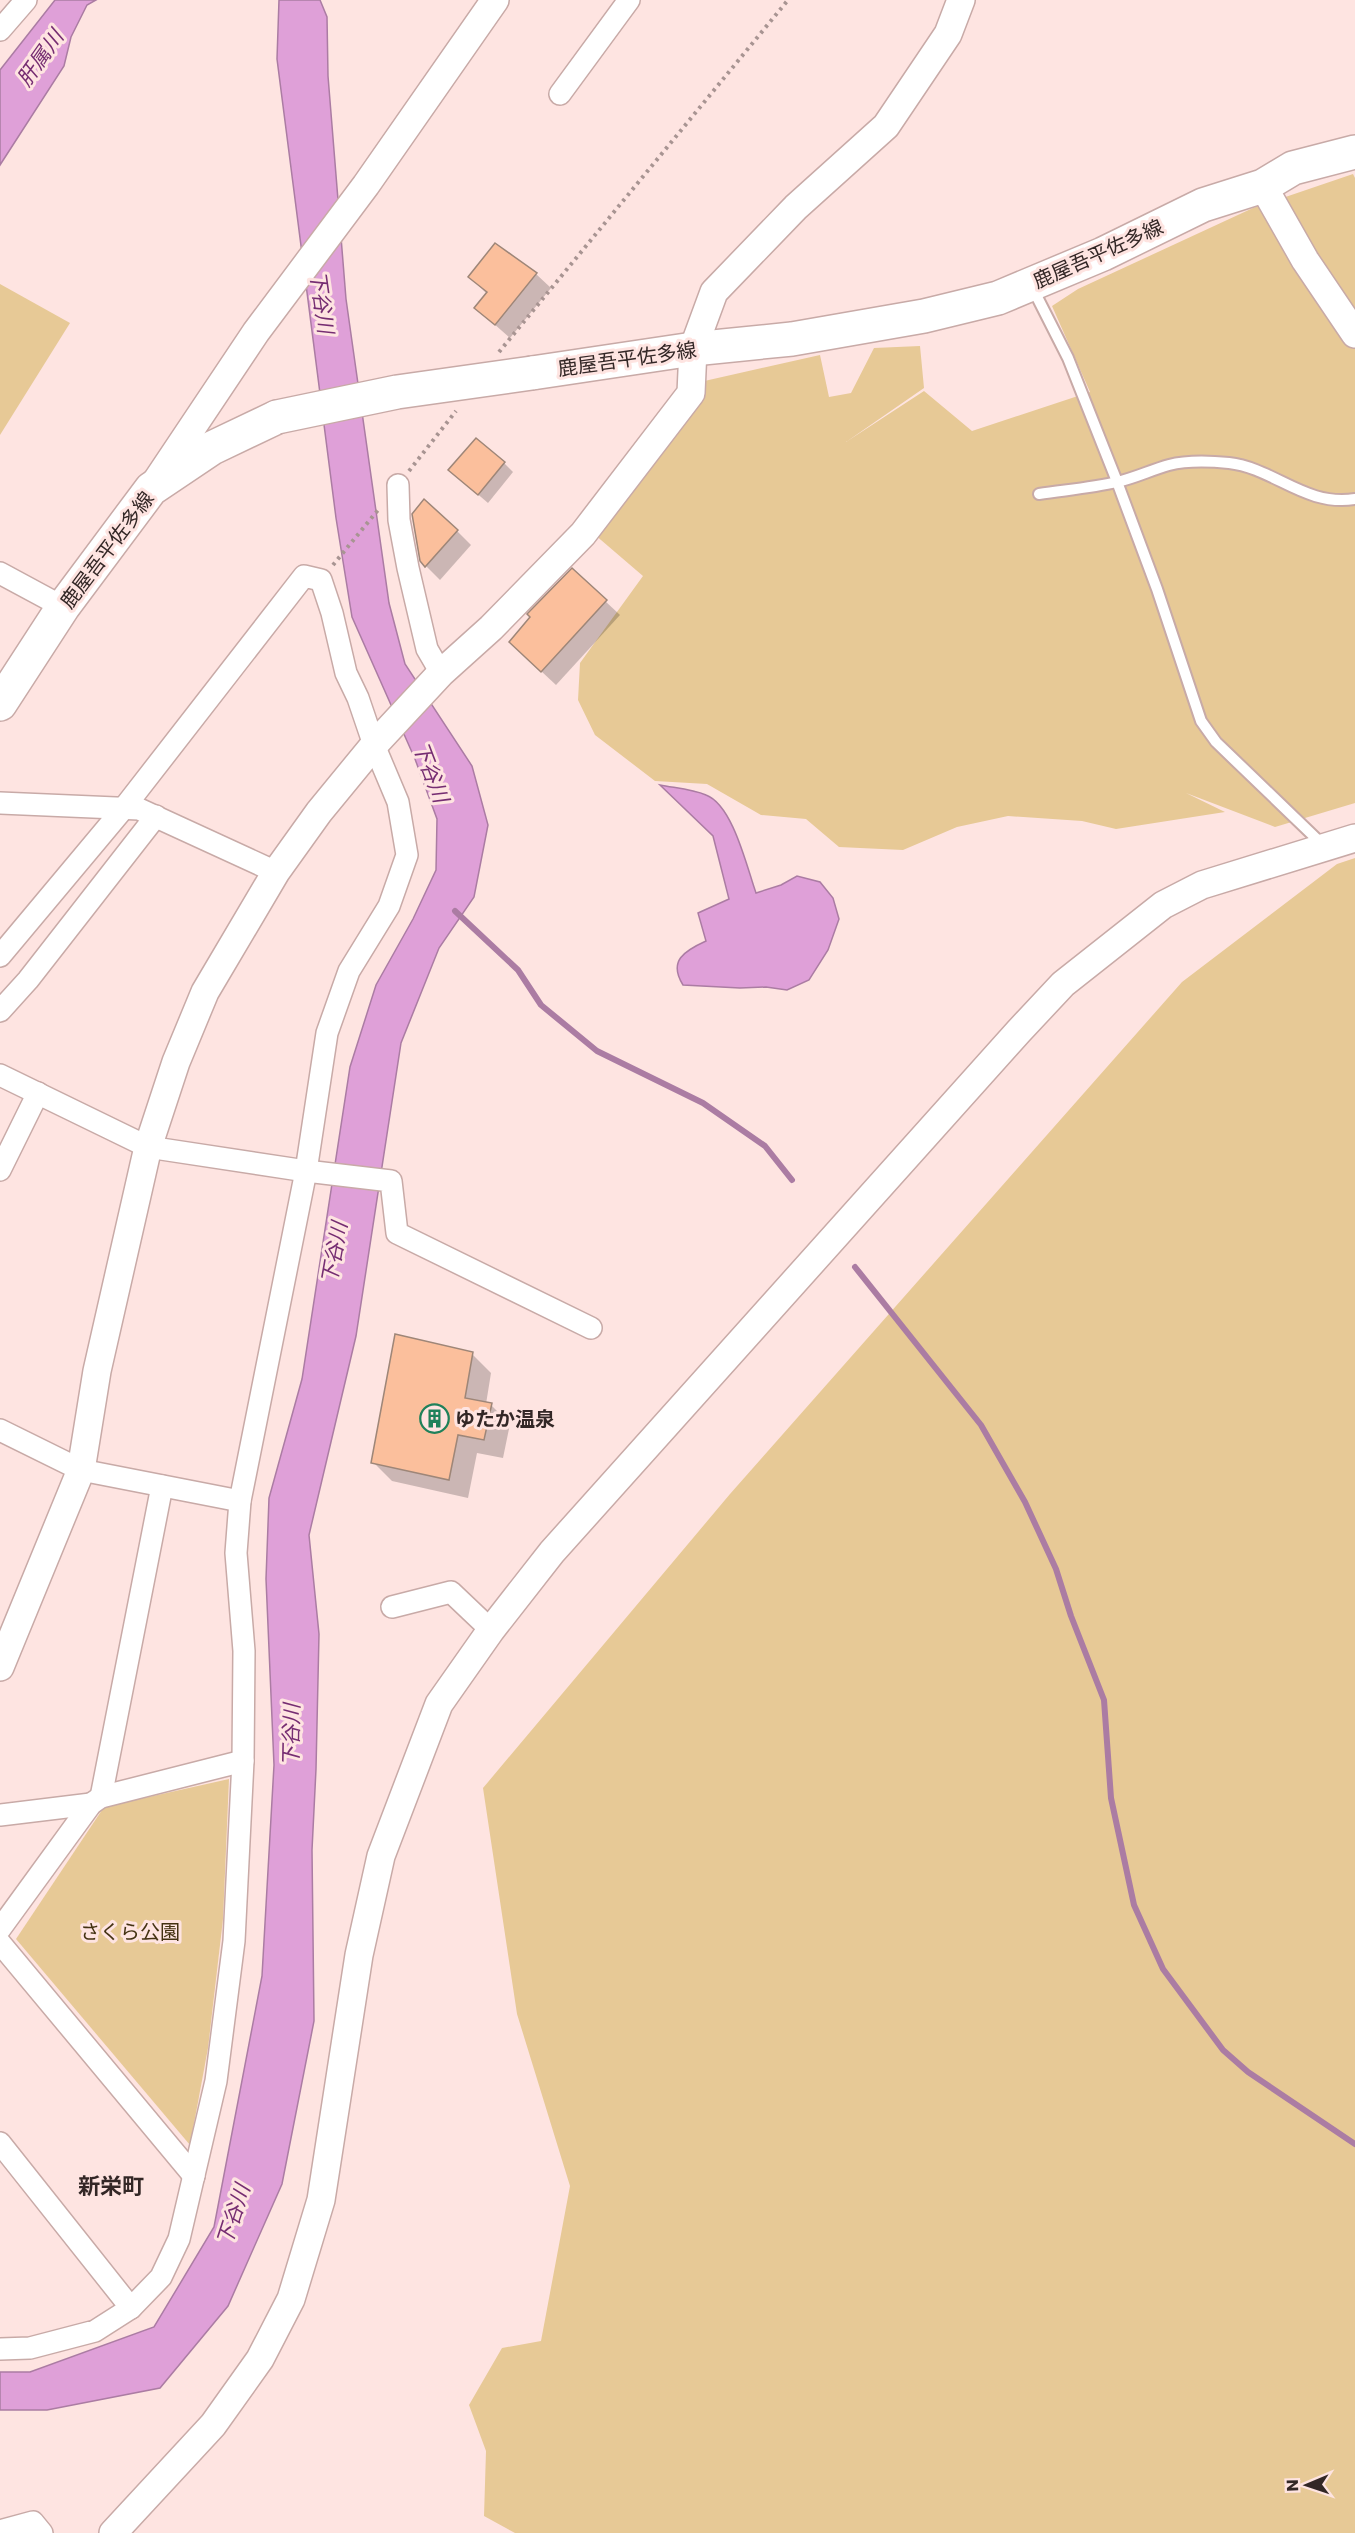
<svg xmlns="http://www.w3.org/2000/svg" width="1355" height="2533" font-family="Poppins,'Noto Sans JP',sans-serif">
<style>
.green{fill:#e7c996}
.water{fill:#dfa0d8;stroke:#ab7ca3;stroke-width:1.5}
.shadow{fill:#0003}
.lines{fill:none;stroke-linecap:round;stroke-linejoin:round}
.stream{stroke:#ab7ca3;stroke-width:6}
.building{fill:#fbbf9c;stroke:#9e8678;stroke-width:1.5}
.service-casing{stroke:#c8aaa7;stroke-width:14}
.minor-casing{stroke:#c8aaa7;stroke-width:24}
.tertiary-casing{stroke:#c8aaa7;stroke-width:30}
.primary-casing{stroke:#c8aaa7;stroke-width:36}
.path{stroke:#a89492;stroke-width:4;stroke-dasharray:3 4.5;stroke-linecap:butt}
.service{stroke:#fff;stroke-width:10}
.minor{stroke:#fff;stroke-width:21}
.tertiary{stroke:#fff;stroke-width:27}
.primary{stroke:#fff;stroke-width:33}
.primary-bridge-casing{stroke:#c8aaa7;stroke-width:36;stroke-linecap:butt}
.primary-bridge{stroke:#fff;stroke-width:33}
.labels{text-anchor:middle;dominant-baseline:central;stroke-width:6;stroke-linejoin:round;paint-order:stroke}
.street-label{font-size:20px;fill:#332726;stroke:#fee4e1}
.poi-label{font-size:20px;font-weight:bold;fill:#332726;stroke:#fee4e1;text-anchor:start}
.park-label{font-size:20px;fill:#443212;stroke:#fee4e1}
.water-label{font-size:21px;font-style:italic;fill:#762d72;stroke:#fee4e1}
.quarter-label{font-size:22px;font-weight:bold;fill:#332726;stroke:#fee4e1}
</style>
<rect width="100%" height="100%" fill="#fee4e1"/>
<!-- green -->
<g class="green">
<polygon points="1353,174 1355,178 1355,803 1275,827 1186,793 1225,812 1116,829 1082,821 1008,816 957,827 903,850 839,847 806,819 761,815 707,784 655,781 595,735 578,700 580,663 643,576 594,534 700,382 820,355 829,397 851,393 874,348 920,346 924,388 846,442 924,391 972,431 1090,392 1052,306 1078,289 1253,208"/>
<polygon points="0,284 70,323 0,435"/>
<polygon points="1355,858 1355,2533 515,2533 484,2516 486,2451 469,2405 502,2348 541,2341 570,2186 517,2014 483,1788 730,1494 1182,982 1337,864"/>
<polygon points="229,1779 223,1919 208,2048 190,2145 16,1939 104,1807"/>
</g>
<!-- water -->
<g class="water">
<polygon points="55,0 96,0 87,5 71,37 64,66 0,165 0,70"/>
<polygon points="279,0 320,0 327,17 328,76 346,299 389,603 405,664 472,766 488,825 474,897 439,948 401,1043 356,1336 309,1535 319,1634 316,1769 312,1850 314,2021 282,2184 228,2306 160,2388 47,2410 0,2410 0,2372 30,2372 154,2327 214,2227 262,1976 274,1765 266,1579 269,1498 302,1379 350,1067 376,985 413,919 436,870 437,819 415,759 352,617 336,518 277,59"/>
<path d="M660,785c15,3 32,4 46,10 27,10 41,73 50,98l25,-8 16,-9 23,6 13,16 6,21 -11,31 -19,30 -22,10 -21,-3 -26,1 -57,-3c-15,-24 1,-34 23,-44l-8,-28 31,-14 -16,-63z"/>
</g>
<!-- shadow -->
<g class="shadow">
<polygon points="495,245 536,274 551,288 510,338 476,308 487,294 470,277"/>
<polygon points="504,463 513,472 488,503 460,479"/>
<polygon points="457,531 471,545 440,580 426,566"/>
<polygon points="572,570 620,615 556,685 525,656"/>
<polygon points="472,1354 491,1373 486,1404 491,1405 510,1424 503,1458 477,1453 468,1498 392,1481 373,1462"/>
</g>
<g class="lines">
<!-- stream -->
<g class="stream">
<polyline points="455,911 518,970 541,1005 597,1051 703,1103 765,1146 792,1180"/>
<polyline points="855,1267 981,1425 1025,1502 1056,1569 1071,1616 1104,1700 1111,1798 1134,1905 1163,1969 1223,2050 1248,2072 1355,2144"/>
</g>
</g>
<!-- building -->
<g class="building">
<polygon points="495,243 537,273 495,325 474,308 487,292 468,277"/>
<polygon points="476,438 505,462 478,495 448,470"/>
<polygon points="424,499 458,530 425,567 420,561 412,514"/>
<polygon points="572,568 607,600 541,672 509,642 530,617 527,614"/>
<polygon points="395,1334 473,1352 465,1398 492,1403 484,1440 458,1435 449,1480 371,1463"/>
</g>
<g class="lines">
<defs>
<g id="service">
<polyline points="1032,287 1068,358 1116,479 1157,589 1201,721 1216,742 1323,845"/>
<path d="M1039,494c26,-4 52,-6 78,-12 18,-4 34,-12 52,-17 19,-5 40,-4 60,-2 45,5 76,44 126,36"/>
</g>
<g id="minor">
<polyline points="0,30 26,0"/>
<polyline points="560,94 629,0"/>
<polyline points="398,485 399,520 408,568 427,649 441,673"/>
<polyline points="0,573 63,607"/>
<polyline points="0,803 139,809 276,872"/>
<polyline points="0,956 123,809 304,576 321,580 332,613 346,673 358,698 374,745 398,802 407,855 389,906 349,971 327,1033 306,1171 240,1501 236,1553 244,1651 243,1761 234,1941 216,2081 179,2239 161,2277 131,2308 95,2331 30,2348 0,2349"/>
<polyline points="0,1011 28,980 156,816"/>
<polyline points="0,1075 148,1147 306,1171 391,1181 397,1233 591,1328"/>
<polyline points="0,1170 38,1093"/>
<polyline points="0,1430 81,1470 240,1501"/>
<polyline points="392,1607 451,1592 491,1630"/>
<polyline points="101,1797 162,1486"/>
<polyline points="0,1815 91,1804"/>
<polyline points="0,1929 91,1804 101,1797 243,1761"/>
<polyline points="0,1943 194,2176"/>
<polyline points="0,2143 131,2308"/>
<polyline points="0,2531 33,2522 42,2533"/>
</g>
<g id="tertiary">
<polyline points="1263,186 1305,260 1355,334"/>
<polyline points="155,483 256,332 366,185 495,0"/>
<polyline points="0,1667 81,1470 97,1371 148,1147 176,1062 205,992 276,872 319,812 374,745 441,673 491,628 583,534 691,393 693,349 714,292 796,207 886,126 948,34 961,0"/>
<polyline points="113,2533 213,2425 260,2359 291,2299 321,2200 359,1955 381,1856 439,1704 491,1630 552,1552 1019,1031 1063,984 1163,905 1202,885 1355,838"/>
</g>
<g id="primary">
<polyline points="532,373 693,349 792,339 924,316 998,298 1103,254 1203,205 1263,186 1293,168 1355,152"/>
<polyline points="0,704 63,607 151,489 212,448 277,417"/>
</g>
</defs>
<!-- service casing -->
<use href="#service" class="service-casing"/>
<!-- minor casing -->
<use href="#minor" class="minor-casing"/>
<!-- tertiary casing -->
<use href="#tertiary" class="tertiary-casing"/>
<!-- primary casing -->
<use href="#primary" class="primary-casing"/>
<!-- path -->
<g class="path">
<polyline points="499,352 788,0"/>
<polyline points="409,471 456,411"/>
<polyline points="333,565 378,510"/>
</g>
<!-- service -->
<use href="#service" class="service"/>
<!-- minor -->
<use href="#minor" class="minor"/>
<!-- tertiary -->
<use href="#tertiary" class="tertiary"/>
<!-- primary -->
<use href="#primary" class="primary"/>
<defs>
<polyline id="primary-bridge" points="277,417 397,392 532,373"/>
</defs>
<!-- primary-bridge casing -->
<use href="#primary-bridge" class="primary-bridge-casing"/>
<!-- primary-bridge -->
<use href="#primary-bridge" class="primary-bridge"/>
</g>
<!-- icons -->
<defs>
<symbol id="building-ring" viewBox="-11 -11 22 22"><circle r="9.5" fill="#fee4e1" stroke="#1f815a" stroke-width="1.5"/><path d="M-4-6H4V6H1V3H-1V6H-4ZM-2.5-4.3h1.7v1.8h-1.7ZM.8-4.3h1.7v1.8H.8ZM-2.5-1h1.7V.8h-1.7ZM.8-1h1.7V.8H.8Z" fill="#1f815a"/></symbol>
</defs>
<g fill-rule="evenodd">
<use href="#building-ring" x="418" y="1402" width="33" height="33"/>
</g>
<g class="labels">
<!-- street labels -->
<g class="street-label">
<text transform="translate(1098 254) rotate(-24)">鹿屋吾平佐多線</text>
<text transform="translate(627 359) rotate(-8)">鹿屋吾平佐多線</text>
<text transform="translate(107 550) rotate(-53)">鹿屋吾平佐多線</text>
</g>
<!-- poi labels -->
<g class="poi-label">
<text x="455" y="1419">ゆたか温泉</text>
</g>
<!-- park labels -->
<g class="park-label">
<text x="130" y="1932">さくら公園</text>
</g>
<!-- water labels -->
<g class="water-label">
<text transform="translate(40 58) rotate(-55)">肝属川</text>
<text transform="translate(322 302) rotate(82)">下谷川</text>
<text transform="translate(431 772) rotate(69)">下谷川</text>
<text transform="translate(334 1253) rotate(-80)">下谷川</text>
<text transform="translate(291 1735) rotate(-89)">下谷川</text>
<text transform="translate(233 2215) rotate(-72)">下谷川</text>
</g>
<!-- quarter labels -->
<g class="quarter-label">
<text x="111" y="2186">新栄町</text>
</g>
</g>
<!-- north arrow -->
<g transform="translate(1307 2485) rotate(268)" stroke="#fee4e1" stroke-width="4.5" paint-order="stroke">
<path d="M0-4.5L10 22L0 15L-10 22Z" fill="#332726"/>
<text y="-9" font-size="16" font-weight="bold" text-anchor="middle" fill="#332726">N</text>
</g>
</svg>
